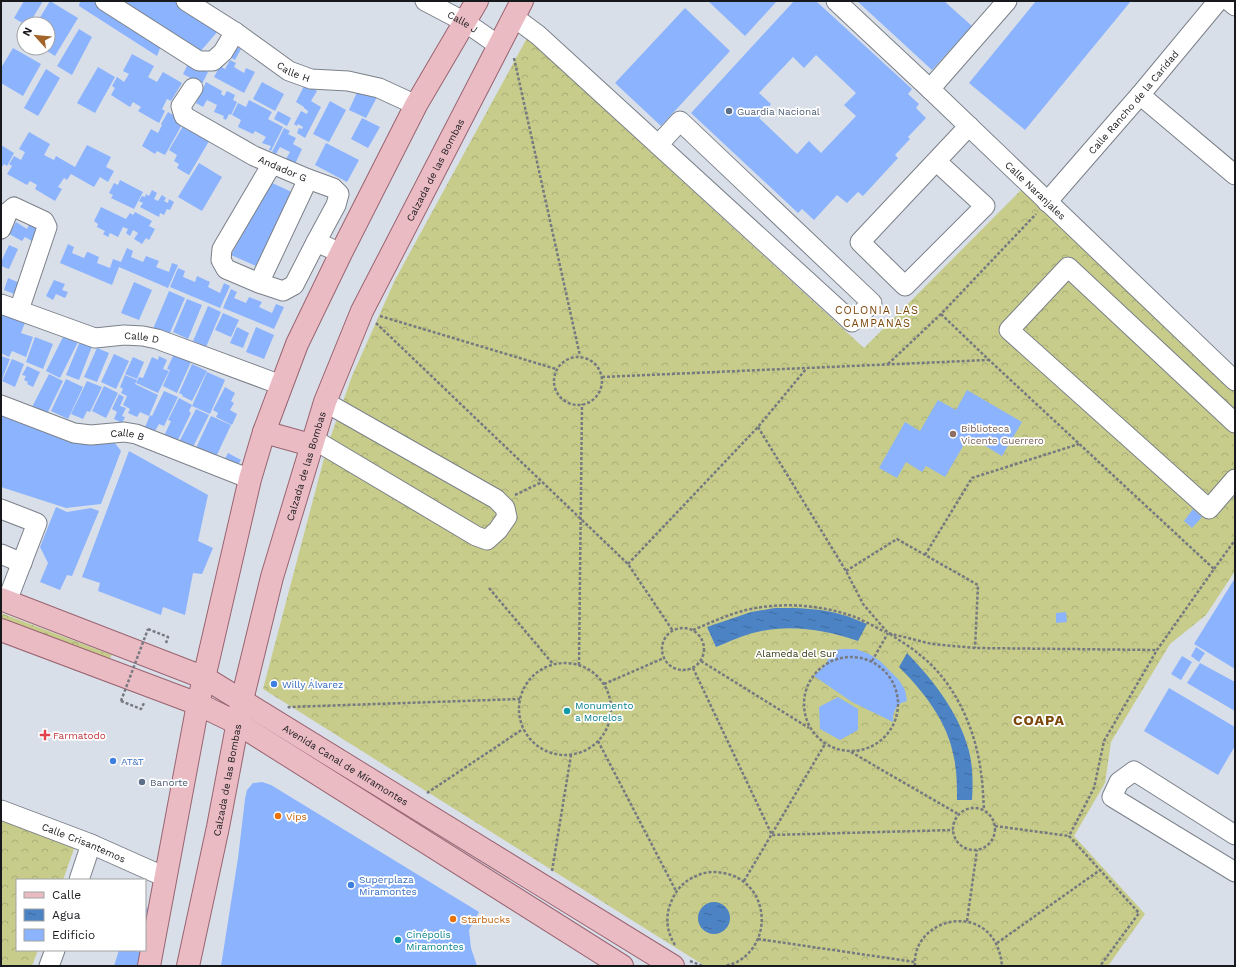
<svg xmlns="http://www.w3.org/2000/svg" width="1236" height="967" font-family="'Work Sans',sans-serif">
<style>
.forest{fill:url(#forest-crowns)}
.water{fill:url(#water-ripples)}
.building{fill:#8cb3fd;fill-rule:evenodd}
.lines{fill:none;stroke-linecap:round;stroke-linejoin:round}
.minor-casing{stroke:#7b8089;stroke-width:21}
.major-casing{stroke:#986470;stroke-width:24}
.path{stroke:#767a80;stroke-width:2.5;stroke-dasharray:3 2;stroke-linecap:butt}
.minor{stroke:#fff;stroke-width:19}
.major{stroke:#ebbbc4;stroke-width:22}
.path-bridge{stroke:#767a80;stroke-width:2.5;stroke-dasharray:3 2;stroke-linecap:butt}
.service-dot{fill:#5c6f8a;stroke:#fff;stroke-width:1.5}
.education-dot{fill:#8d6e63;stroke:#fff;stroke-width:1.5}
.shop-dot{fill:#3f7fe0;stroke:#fff;stroke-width:1.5}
.culture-dot{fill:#0f9aa8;stroke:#fff;stroke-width:1.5}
.health-dot{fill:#e0444e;stroke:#fff;stroke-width:1.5}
.food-dot{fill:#e8710a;stroke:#fff;stroke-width:1.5}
.labels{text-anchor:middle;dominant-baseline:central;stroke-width:3.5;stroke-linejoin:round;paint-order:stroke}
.street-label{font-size:10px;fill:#17191c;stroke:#fff}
.service-label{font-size:10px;fill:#4e5e75;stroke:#fff;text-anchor:start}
.education-label{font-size:10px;fill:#785e54;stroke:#fff;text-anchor:start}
.park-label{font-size:10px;fill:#353710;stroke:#fff}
.shop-label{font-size:10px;fill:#366cbe;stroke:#fff;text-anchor:start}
.culture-label{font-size:10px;fill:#0d838f;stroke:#fff;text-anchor:start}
.health-label{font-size:10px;fill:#be3a42;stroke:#fff;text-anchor:start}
.food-label{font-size:10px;fill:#c56008;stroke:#fff;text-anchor:start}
.neighbourhood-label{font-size:11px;letter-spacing:1px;fill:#7d470a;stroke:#fff}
.district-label{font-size:14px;font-weight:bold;letter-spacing:1px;fill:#7d470a;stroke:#fff}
</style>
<defs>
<pattern id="forest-crowns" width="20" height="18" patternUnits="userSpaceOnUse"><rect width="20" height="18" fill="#c7cc8b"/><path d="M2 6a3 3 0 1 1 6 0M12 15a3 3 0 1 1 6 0" fill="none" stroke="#aaaf77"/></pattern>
<pattern id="water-ripples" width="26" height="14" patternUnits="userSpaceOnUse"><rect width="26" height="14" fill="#4c83c5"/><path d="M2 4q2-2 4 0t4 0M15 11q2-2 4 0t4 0" fill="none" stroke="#3e6a9f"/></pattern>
</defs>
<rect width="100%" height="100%" fill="#d9dfe9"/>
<!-- forest -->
<g class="forest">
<polygon points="527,38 864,348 1023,188 1235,392 1235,571 1206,615 1170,644 1111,742 1105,783 1074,836 1145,914 1108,966 705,966 263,689 327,447 352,376 395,280"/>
<polygon points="1,613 112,655 109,660 1,619"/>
<polygon points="1,817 75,846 63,880 17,880 17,950 38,950 32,966 1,966"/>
</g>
<!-- water -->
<g class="water">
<path d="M775,608c23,0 47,0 68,7 8,2 16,6 24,9l-9,17c-33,-11 -67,-17 -101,-9 -14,3 -28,10 -41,15l-9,-20 44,-15z"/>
<path d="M907,653c27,28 52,60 62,98 4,16 4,33 3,49h-15c0,-14 0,-28 -3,-42 -6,-36 -30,-66 -55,-91z"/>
<circle cx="714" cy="918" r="16"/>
</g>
<!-- building -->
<g class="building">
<polygon points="24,1 43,1 29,24 24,24 14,18"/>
<polygon points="50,1 78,18 55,56 42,48 48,48 48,24 36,24"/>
<polygon points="80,1 95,1 162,43 157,56 79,6"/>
<polygon points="124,1 174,1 218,31 199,53"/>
<polygon points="708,1 777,1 745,36"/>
<path d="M794,1h22l96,88 -4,5 11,10 -3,4 10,10 -18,19 2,2 -15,16 3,3 -35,38 -5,-4 -11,11 -10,-8 -23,25 -12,-11 -4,4 -107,-100zM816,55l40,38 -12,12 12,11 -35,37 -12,-12 -12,13 -38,-36 12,-14 -12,-11 34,-36 11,11z"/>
<polygon points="857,1 944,1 972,26 932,70"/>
<polygon points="1036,1 1131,1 1025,130 969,83"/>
<polygon points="685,8 730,51 661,126 615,83"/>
<polygon points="79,29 92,37 72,75 57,66"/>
<polygon points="234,45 241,49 235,60 228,56"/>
<polygon points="13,48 41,64 23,96 1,83 1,68"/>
<polygon points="132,54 154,66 148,77 157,82 163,72 182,83 171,101 167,99 162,109 165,111 159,123 138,111 141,107 133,102 130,107 111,95 115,88 112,86 117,77 124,82 129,74 123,71"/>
<polygon points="230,60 236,63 234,67 244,73 246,68 255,72 244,93 214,77 220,66 225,69"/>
<polygon points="189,62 208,72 202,84 183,74"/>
<polygon points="98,67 115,77 95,113 77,103"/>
<polygon points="46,69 60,78 38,116 24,108"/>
<polygon points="206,82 222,91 221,94 224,96 227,91 235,95 233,100 237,102 231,115 229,114 226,120 223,118 224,116 214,112 217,105 207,100 203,107 196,103"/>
<polygon points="262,82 284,94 275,111 253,99"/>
<polygon points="305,84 317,91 311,101 321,107 305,138 297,133 299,128 302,129 303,127 298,124 297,126 294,124 301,111 307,114 308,111 304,108 304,107 296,102"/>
<polygon points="359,88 377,97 366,118 349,110"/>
<polygon points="249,100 272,112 268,119 283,127 271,151 269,150 271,146 262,143 266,137 255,131 253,134 238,127 241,120 232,115 238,103 246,107"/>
<polygon points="330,101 346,110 329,142 313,134"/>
<polygon points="278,111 291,118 287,126 274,119"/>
<polygon points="168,112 184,121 165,155 157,151 155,154 142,146 151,129 158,133 162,125 161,124"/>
<polygon points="362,118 380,127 368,148 351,139"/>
<polygon points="186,121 212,136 189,175 177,168 179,164 174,161 177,155 169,150"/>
<polygon points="284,128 290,131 288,134 296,138 293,144 302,149 295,164 286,159 290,152 280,147 276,154 272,152"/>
<polygon points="29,132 50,144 44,155 54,160 56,156 75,167 87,145 111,157 106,167 114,171 108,182 100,177 94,187 71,174 67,180 64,178 58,187 62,189 55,201 35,189 37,185 30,181 27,185 7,174 12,166 9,164 14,156 21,160 25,152 19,149"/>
<polygon points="326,143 359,160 347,182 315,165"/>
<polygon points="1,145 14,153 7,166 4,164 1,168"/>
<polygon points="199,163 222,177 202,211 178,197"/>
<polygon points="120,180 143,192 134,209 111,198 113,195 109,193 114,183 118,185"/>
<polygon points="270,182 294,193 256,266 231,255"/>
<polygon points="152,190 157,193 154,199 158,201 162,195 166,198 164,201 168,203 169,199 174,202 170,210 167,209 164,215 160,213 159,217 140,207 143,203 139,201 142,196 145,197 146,194 149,196"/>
<polygon points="101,207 126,219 130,213 133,215 135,212 152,221 149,226 155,229 149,240 146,238 142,244 134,239 138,233 133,230 130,236 126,233 128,229 123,227 118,237 110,233 108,237 103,234 105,231 97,227 98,224 94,221"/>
<polygon points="16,222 27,229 30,223 45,231 37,244 25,237 22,241 9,234"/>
<polygon points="68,244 74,247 72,253 84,258 87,252 88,252 99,257 97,263 110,268 113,259 121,262 127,248 133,251 131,257 143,262 146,256 159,261 156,267 169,272 172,263 178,265 168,288 119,267 112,285 60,263"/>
<polygon points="9,245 18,249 9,269 1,266 1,262"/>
<polygon points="178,268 185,271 183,277 195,282 197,276 210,282 208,287 220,293 224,283 230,286 220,308 170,287"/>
<polygon points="8,278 22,284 17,295 4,290"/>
<polygon points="54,280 65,284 62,290 68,292 65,298 56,294 53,300 46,296"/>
<polygon points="134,282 152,290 139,320 121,313"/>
<polygon points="231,289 237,292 234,298 246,303 249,297 262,302 259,307 272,313 276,304 284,307 274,329 223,308"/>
<polygon points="169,291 185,298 169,335 153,329"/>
<polygon points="187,299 202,305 188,339 173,332"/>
<polygon points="208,306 221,312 206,347 193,341"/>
<polygon points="1,310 26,320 21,333 33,337 26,357 12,351 9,357 1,353"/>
<polygon points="223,313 239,320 231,337 215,330"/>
<polygon points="237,327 249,333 243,348 230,343"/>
<polygon points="256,327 274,335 264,359 246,352"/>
<polygon points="64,335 78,342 60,378 46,371"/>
<polygon points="35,337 53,344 43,369 26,362"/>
<polygon points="81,339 93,344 79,380 66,375"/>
<polygon points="97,348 109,353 97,382 84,377"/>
<polygon points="114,354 129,361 116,389 101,382"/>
<polygon points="174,354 191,362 177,393 163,386 170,370 167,369"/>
<polygon points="1,356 10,359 1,382"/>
<polygon points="159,356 167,360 163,369 169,371 158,393 136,383 139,377 143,378 152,357 158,360"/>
<polygon points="133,357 144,362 137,379 125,374"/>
<polygon points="12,359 24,364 15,387 2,381"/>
<polygon points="192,364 207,371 192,401 182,396 183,395 179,393"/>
<polygon points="27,366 40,372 33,387 27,384 28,382 24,380 26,376 22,375"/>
<polygon points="207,372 225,380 210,414 192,406"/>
<polygon points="49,374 63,381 46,416 31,409"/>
<polygon points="125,375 137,380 135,384 158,395 149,416 140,412 137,417 128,413 130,409 123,405 127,396 121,393 123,389 120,387"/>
<polygon points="66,379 83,387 68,419 51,411"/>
<polygon points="87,381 102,387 90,412 87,411 83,419 71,414"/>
<polygon points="104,386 118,393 106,418 92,411"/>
<polygon points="225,387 235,393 231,401 234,403 230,410 237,414 232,425 216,417 218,413 213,410"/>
<polygon points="967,390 1022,422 1002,456 969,436 945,477 926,466 922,472 906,462 897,478 879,468 905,422 920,431 938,400 956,410"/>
<polygon points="164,391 178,397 164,426 159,424 155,431 145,427 150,415 152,416"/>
<polygon points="119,394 124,397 120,406 126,408 122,416 125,417 122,423 114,419 117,412 112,409"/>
<polygon points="179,398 192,405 189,411 191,413 177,442 164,436 171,421 168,420"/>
<polygon points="196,409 209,415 192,449 179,442"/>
<polygon points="1,414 66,440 91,443 114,442 121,451 101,504 66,508 1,487"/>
<polygon points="211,416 231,425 215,459 195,450"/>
<polygon points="129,451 208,495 198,541 213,548 202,574 193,573 185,615 163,607 161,615 98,591 100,583 82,577"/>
<polygon points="228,453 241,460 237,467 224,461"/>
<polygon points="56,507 67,512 91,508 99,511 72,576 67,575 60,590 40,582 48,563 40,547"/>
<polygon points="1193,509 1202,517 1192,528 1184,521"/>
<polygon points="1235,578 1235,669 1194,644"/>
<polygon points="1066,612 1067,622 1056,623 1056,613"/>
<polygon points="1196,647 1205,653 1199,662 1191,656"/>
<polygon points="842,649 856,649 869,654 880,661 899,680 905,690 907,701 901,703 896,708 893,715 893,722 852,702 814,676 825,665 829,658 830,651"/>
<polygon points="1182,656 1192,662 1181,680 1171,674"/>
<polygon points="1200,663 1235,682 1235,711 1187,683"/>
<polygon points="1169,688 1235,727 1235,746 1218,775 1144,731"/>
<polygon points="838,697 858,709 858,730 840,740 820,729 819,707"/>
<polygon points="262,782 271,785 479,912 469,930 471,948 477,966 221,966 238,858 245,799 247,790 253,783"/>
<polygon points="145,907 150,909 145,922"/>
<polygon points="119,950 137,950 136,951 144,953 142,966 114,966"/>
</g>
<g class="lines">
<defs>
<g id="minor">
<polyline points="105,1 199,61 213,61 223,52 235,32"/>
<path id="s1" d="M186,1l49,31 54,39 22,8 37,2 31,7 37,17"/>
<path id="s2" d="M425,1l40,21 33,23"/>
<path id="s3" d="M836,1l94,88 305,292"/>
<polyline points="1229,1 1235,6"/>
<polyline points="515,18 538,35 852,322 872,303 680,121 658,145"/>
<path id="s4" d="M193,88l-12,18 3,10 70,40 54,23 25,9 6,6 -3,11 -20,37 25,11"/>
<polyline points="930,89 1007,1"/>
<polyline points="1140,95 1235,175"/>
<polyline points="936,161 985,206 905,286 860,242 969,126"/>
<polyline points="272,164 222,249 221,260 226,269 259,283 283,291 294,285 316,242"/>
<path id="s5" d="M1047,202l93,-107 78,-94"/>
<polyline points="1,229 8,212 14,207 44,221 47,227 19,310"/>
<polyline points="259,283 308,179"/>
<path id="s6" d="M1,304l94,34 29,-3 19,1 14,3 124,46"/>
<path id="s7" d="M1,405l73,28 17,2 33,-3 12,2 114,45"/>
<polyline points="1235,423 1068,267 1009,330 1209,509 1235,479"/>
<polyline points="313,439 476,536 487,540 498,530 507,517 505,508 496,499 325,402"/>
<polyline points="1,509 37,523 7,601"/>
<polyline points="1,554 22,563"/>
<path id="s8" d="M1,810l90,34 74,33"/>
<polyline points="1235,835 1134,771 1119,782 1112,797 1235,872"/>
<polyline points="79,880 91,844"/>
<polyline points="49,966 55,950"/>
</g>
<g id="major">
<polyline points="264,432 311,445"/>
<path id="s9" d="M1,599l204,79 468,288"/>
<polyline points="1,630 198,704 237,723 622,966"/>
<polyline points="149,966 198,704 250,479 264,432 297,344 341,253 416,105 477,1"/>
<path id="s10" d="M188,966l30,-139 24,-127 30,-123 53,-175 37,-91 160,-310"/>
</g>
</defs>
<!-- minor casing -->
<use href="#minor" class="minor-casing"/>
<!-- major casing -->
<use href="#major" class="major-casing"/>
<!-- path -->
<g class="path">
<polyline points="514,58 580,356"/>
<polyline points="941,314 989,360 1214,569 1157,650 1104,741 1094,788 1069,836 1139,913 1100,966"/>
<polyline points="380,316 556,369"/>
<polyline points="376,323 628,564 673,631"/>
<circle cx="578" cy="381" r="24"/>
<polyline points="888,364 941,314 1036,214"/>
<polyline points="602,377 988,360"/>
<polyline points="758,427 846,571 863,604 888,633 932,644 975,648 1157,650"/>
<polyline points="515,495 542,482"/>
<polyline points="925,555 972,478 1079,444"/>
<polyline points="628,564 758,427 806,369"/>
<polyline points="1214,569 1235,540"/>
<polyline points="846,571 897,539 978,585 975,648"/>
<polyline points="489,588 553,664"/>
<circle cx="683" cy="649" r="21"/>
<polyline points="148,629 168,637 166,643"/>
<path d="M693,630c19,-8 38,-17 58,-21 34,-7 71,-4 104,8 10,4 20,10 30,15"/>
<path d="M890,634c10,7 21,13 30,21 35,27 56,75 61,118 2,12 2,24 3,36"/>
<circle cx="851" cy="704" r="47"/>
<polyline points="701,661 809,728"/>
<polyline points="872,661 888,633"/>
<circle cx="565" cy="709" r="46"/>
<polyline points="579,665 582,404"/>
<polyline points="693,668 772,835 953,830"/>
<polyline points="604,684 664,658"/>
<polyline points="121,701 141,709 144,703"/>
<polyline points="288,708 289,707 520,699"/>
<polyline points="598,741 676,891"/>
<polyline points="851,752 958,814"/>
<polyline points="427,793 523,729"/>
<circle cx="974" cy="829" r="21"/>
<polyline points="995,826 1069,836"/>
<polyline points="552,871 571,755"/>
<polyline points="744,881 825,744"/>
<polyline points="967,921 977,850"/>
<polyline points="758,939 915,962"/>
<polyline points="997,943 1100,870"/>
<path d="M675,945c-10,-16 -10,-33 -1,-49 5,-10 13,-16 22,-20 8,-4 18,-5 27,-3 44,7 53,67 14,89 -4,2 -8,3 -12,4"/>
<polyline points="690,961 703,966"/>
<path d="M915,966c-4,-51 81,-68 87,0"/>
</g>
<!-- minor -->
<use href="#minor" class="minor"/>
<!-- major -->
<use href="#major" class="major"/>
<!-- path-bridge -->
<polyline class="path-bridge" points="121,701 148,629"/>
</g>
<!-- markers -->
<g class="service-dot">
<circle cx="729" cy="111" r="4"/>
<circle cx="142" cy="782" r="4"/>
</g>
<circle class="education-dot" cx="953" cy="434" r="4"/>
<g class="shop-dot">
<circle cx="274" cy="684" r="4"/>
<circle cx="113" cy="761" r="4"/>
<circle cx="351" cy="885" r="4"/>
</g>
<g class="culture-dot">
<circle cx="567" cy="711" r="4"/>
<circle cx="398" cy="940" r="4"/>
</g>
<path class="health-dot" d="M43 729h4v4h4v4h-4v4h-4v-4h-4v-4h4z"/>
<g class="food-dot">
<circle cx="278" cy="816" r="4"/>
<circle cx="453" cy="919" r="4"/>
</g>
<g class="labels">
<!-- street labels -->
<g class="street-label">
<text stroke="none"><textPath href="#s2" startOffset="43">Calle J</textPath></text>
<text stroke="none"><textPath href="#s1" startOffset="129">Calle H</textPath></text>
<text stroke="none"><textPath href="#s5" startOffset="132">Calle Rancho de la Caridad</textPath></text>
<text stroke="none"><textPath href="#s4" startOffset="144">Andador G</textPath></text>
<text stroke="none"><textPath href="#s10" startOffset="838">Calzada de las Bombas</textPath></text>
<text stroke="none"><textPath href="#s3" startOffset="275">Calle Naranjales</textPath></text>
<text stroke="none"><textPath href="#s6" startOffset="147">Calle D</textPath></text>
<text stroke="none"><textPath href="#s7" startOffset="132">Calle B</textPath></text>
<text stroke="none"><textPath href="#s10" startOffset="514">Calzada de las Bombas</textPath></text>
<text stroke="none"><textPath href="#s9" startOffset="384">Avenida Canal de Miramontes</textPath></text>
<text stroke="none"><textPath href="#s10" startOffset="190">Calzada de las Bombas</textPath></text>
<text stroke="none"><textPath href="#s8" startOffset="89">Calle Crisantemos</textPath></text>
</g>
<!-- service labels -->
<g class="service-label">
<text x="737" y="111">Guardia Nacional</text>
<text x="150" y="782">Banorte</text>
</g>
<!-- education labels -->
<g class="education-label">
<text x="961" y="428">Biblioteca<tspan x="961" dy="12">Vicente Guerrero</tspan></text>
</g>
<!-- park labels -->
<g class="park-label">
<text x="796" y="653">Alameda del Sur</text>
</g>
<!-- shop labels -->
<g class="shop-label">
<text x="282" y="684">Willy Álvarez</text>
<text x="121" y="761">AT&amp;T</text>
<text x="359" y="879">Superplaza<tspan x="359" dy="12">Miramontes</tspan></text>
</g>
<!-- culture labels -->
<g class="culture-label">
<text x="575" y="705">Monumento<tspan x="575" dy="12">a Morelos</tspan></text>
<text x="406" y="934">Cinépolis<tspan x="406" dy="12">Miramontes</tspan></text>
</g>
<!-- health labels -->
<g class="health-label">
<text x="53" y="735">Farmatodo</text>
</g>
<!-- food labels -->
<g class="food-label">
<text x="286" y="816">Vips</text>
<text x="461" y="919">Starbucks</text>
</g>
<!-- neighbourhood labels -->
<g class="neighbourhood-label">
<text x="877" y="310">COLONIA LAS<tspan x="877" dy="13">CAMPANAS</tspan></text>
</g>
<!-- district labels -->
<g class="district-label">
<text x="1039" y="720">COAPA</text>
</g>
</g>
<!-- border -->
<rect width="1236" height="967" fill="none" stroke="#17191c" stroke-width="4"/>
<!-- legend -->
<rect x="16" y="879" width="130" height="72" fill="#ffffff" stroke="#a2a3a4"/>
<rect x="24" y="892" width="20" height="6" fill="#ebbbc4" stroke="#a2a3a4"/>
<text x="52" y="899" font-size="12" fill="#17191c">Calle</text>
<rect x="24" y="909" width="20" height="12" fill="url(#water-ripples)" stroke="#a2a3a4"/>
<text x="52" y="919" font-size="12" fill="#17191c">Agua</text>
<rect x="24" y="929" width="20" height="12" fill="#8cb3fd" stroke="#a2a3a4"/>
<text x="52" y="939" font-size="12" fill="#17191c">Edificio</text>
<!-- north arrow -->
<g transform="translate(36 36) rotate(297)"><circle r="19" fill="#ffffff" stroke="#a2a3a4"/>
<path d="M0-3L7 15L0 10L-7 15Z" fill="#a3652a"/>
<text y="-6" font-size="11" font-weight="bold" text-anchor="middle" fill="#17191c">N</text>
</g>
</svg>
